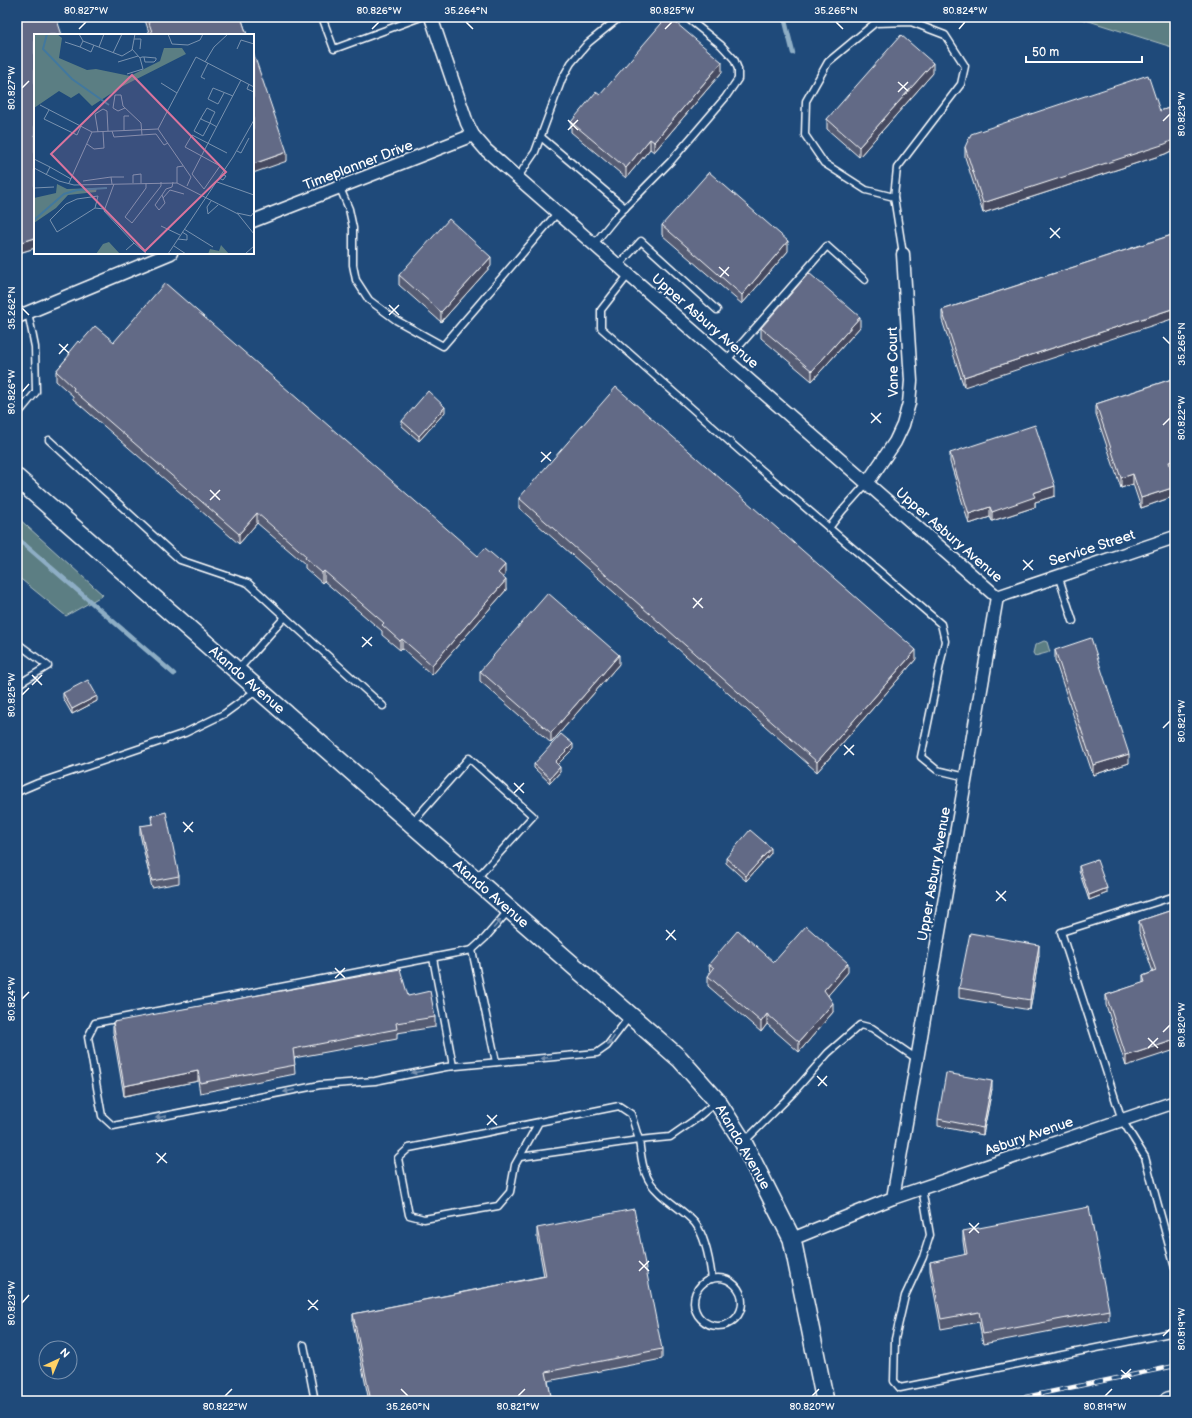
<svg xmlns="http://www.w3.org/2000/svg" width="1192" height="1418" font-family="'Balsamiq Sans',sans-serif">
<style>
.green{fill:#5b7e83;stroke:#adbec1}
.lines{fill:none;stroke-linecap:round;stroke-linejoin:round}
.stream{stroke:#8eaec5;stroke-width:4.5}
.lane-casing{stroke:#fff;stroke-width:9}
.street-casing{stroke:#fff;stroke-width:15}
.secondary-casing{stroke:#fff;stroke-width:20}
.lane{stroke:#1f4a7a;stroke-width:6}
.street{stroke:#1f4a7a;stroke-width:12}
.secondary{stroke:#1f4a7a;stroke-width:17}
.rail-casing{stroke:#fff;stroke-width:4.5}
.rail{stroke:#1f4a7a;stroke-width:3;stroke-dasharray:9;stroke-linecap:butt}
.wall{fill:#545b73;stroke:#fff}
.shaded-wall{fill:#454a5e;stroke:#fff}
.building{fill:#626a86;stroke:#fff}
.oneway{fill:#7992af}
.ticks{fill:none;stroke:#fff;stroke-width:1.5}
.labels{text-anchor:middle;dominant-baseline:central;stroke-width:4;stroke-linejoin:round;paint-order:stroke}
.street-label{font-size:14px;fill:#fff;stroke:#1f4a7a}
.inset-river{fill:none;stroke:#42789e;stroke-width:2}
.inset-road{fill:none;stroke:#7992af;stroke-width:1}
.view{fill:#da749d;fill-opacity:0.15;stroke:#da749d;stroke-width:2}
.inset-edge{fill:none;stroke:#fff;stroke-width:2}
.neatline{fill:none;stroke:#fff;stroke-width:1.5}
.ticks-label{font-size:10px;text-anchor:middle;fill:#fff}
</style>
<rect width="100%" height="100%" fill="#1f4a7a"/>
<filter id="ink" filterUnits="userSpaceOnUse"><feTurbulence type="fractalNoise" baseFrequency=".025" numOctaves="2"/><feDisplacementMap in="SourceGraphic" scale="8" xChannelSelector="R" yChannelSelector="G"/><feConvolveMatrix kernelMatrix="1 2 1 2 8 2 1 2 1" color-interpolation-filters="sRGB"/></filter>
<g filter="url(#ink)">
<!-- green -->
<g class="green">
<polygon points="1076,17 1175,17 1175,48"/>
<polygon points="17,517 103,595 66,616 17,576"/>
<polygon points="1044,641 1047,642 1050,652 1035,656 1033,653 1035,645"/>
</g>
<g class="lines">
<!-- stream -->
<g class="stream">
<polyline points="784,17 793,53"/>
<polyline points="17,538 174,674"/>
</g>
<defs>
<g id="lane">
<polyline points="322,17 334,49 421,17"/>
<polyline points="541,137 625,208"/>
<polyline points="518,177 535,152 562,79 571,63 588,43 620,17"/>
<polyline points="340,188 349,209 353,228 353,265 356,280 369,300 396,320 443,346 558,212"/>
<polyline points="894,197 866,190 824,163 805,135 806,101 828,62 875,23 911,22 945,35 965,66 961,84 897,168 894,197 903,254"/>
<polyline points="594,244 616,217 671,161 725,98 738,79 738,69 734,59 721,45 686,17"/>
<polyline points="619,265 641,241 717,310"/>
<polyline points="629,274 601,310 601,328 757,466 941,624 945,641 921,757 937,770 966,777"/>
<polyline points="727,360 827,246 865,280"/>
<polyline points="17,415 36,392 35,347 28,312"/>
<polyline points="49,440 180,560 248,583 285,617 238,670"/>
<polyline points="829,528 843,510 867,483"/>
<polyline points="1058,575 1073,621"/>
<polyline points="285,617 383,706"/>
<polyline points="17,643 48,666 17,685"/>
<polyline points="17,792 38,783 185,733 224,714 257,690"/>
<polyline points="412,823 469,758 533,816 476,879"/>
<polyline points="1175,896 1061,932 1122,1120 1145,1157 1175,1268"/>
<polyline points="509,910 485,938 472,950 95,1023 88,1037 102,1116 113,1126 320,1085 375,1081 446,1067 597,1053 607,1046 630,1016"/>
<polyline points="472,950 496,1062"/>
<polyline points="433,958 453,1066"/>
<polyline points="539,1122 515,1165 510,1192 498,1206 424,1219 409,1215 398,1158 409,1148 619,1106 631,1114 639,1140 670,1137 696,1119 716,1102"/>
<polyline points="744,1142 792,1094 828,1053 860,1025 872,1028 917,1059"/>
<path d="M520,1157l119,-17c2,14 3,30 11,42 11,17 32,26 45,41 10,13 15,40 17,56"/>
<polyline points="922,1188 930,1235 923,1257 905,1296 895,1339 894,1381 900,1388 1175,1332"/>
<circle cx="718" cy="1302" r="24"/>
<polyline points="304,1345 315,1401"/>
</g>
<g id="street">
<polyline points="431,17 467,123 473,135 486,150 997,597 893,1198 792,1239"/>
<polyline points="253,221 473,135"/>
<polyline points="17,317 171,253"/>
<polyline points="867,483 895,442 903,425 909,403 911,381 903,254"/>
<polyline points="997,597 1175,537"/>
<polyline points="893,1198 1175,1102"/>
</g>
<g id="secondary">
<polyline points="17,478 680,1059 717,1101 743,1142 792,1239 825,1401"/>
<polyline points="1168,1401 1175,1399"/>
</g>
</defs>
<!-- lane casing -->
<use href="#lane" class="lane-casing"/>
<!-- street casing -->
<use href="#street" class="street-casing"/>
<!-- secondary casing -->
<use href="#secondary" class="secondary-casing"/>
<!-- lane -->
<use href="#lane" class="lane"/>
<!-- street -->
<use href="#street" class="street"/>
<!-- secondary -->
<use href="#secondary" class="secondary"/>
<defs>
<polyline id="rail" points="1006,1401 1175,1366"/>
</defs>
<!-- rail casing -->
<use href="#rail" class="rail-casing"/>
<!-- rail -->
<use href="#rail" class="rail"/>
</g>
<!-- wall -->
<g class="wall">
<polygon points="17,17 35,35 35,248 19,253 17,246"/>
<polygon points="144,17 241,17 247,35 150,35"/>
<polygon points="722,72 654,152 650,149 626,178 571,132 571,122 600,95"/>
<polygon points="933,73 859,157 827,129 827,119"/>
<polygon points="1175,106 1175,149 1165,154 983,213 965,157 965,147 1160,111"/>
<polygon points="662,225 788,251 742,304 662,235"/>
<polygon points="1175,234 964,387 942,320 942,310"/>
<polygon points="491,266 441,322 399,285 399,275"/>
<polygon points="860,327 812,381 761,338 761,328"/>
<polygon points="114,342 478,556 505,575 503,578 506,590 432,675 402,648 400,650 382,635 382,631 324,581 322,583 305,568 305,564 257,523 239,544 73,399 73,396 56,381 56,371 69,356 69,352 80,343"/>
<polygon points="1175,378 1175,470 1172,471 1175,481 1175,496 1141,508 1133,484 1121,488 1096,414 1096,404"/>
<polygon points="445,412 419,441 402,426 402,421"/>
<polygon points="950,453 1055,496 1035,502 1035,507 992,521 990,517 969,524 950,462"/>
<polygon points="519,498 916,659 817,772 519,508"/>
<polygon points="1055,650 1129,763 1093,775 1055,660"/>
<polygon points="619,664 551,743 480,681 480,671"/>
<polygon points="63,693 97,701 72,714 63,698"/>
<polygon points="573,749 557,765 560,772 550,783 534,768 534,764"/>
<polygon points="151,816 179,876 179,883 152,888 140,834 140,826 152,825"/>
<polygon points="771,853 746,881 726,863 726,858"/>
<polygon points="1079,866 1107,893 1089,900 1079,871"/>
<polygon points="1175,909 1126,1066 1106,1005 1106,995 1143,983 1143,976 1153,972 1139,931 1139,921"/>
<polygon points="1039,955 1030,1010 959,998 959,988"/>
<polygon points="774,962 848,972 828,995 833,1012 799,1052 767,1024 761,1032 708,986 708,976 710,974 709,964"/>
<polygon points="408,996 435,1017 435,1027 397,1033 397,1039 294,1058 295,1074 200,1093 198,1081 124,1096 113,1032 113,1022"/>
<polygon points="992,1089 983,1135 938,1126 938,1119"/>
<polygon points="537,1228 662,1349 662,1359 548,1381 552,1401 369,1401 353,1323 353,1314 544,1276 537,1238"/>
<polygon points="963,1231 1109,1310 1109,1320 983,1344 979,1322 941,1329 930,1271 930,1262 965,1255 963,1241"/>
</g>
<!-- shaded-wall -->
<g class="shaded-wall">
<polygon points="722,62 722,72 654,152 654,142"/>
<polygon points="933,63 933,73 859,157 859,147"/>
<polygon points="650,139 650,149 626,178 626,168"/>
<polygon points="1175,139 1175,149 1165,154 983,213 983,203"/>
<polygon points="287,152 287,161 253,173 253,164"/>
<polygon points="35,238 35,248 19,253 19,243"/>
<polygon points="788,241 788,251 742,304 742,295"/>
<polygon points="491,257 491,266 441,322 441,312"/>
<polygon points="1175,308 1175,318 964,387 964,377"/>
<polygon points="860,317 860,327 812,381 812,371"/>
<polygon points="445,407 445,412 419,441 419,436"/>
<polygon points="1175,460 1175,470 1169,472 1169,462"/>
<polygon points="1133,474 1133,484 1121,488 1121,478"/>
<polygon points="1055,486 1055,496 1035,502 1035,507 992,521 992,512 1033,493"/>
<polygon points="1175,487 1175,496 1141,508 1141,498"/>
<polygon points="990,507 990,517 969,524 969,514"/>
<polygon points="257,513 257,523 239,544 239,534"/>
<polygon points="505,565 505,575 498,583 498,573"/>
<polygon points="324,571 324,581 322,583 322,573"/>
<polygon points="506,580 506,590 432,675 432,665"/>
<polygon points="402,639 402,648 400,650 400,641"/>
<polygon points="916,650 916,659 817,772 817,762"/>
<polygon points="619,655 619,664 551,743 551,733"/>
<polygon points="97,696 97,701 72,714 72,709"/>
<polygon points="573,744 573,749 555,767 555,762"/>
<polygon points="1129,754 1129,763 1093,775 1093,765"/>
<polygon points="560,767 560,772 550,783 550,778"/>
<polygon points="771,848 771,853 746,881 746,876"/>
<polygon points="1107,888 1107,893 1089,900 1089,895"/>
<polygon points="1039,945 1039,955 1030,1010 1030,1000"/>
<polygon points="848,963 848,972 824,1000 824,990"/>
<polygon points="833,1003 833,1012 799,1052 799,1042"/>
<polygon points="767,1014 767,1024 761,1032 761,1022"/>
<polygon points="1175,1040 1175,1050 1126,1066 1126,1056"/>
<polygon points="198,1071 198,1081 124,1096 124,1086"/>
<polygon points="992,1081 992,1089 983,1135 983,1128"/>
</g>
<!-- building -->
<g class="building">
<polygon points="17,17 56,17 62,35 35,35 35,238 19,243 17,236"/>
<polygon points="147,17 241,17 247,35 153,35"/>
<polygon points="667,17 669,17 722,62 654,142 650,139 626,168 571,122 596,92 600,95"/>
<polygon points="901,35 933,63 859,147 827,119"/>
<polygon points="253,52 287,152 253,164"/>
<polygon points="1148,75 1160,111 1175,106 1175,139 1165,144 983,203 965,147 971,134"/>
<polygon points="709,172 788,241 742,295 662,225"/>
<polygon points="449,219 491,257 441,312 399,275"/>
<polygon points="1175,234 1175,308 964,377 942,310"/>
<polygon points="809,273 860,317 812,371 761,328"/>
<polygon points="165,283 478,556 485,548 505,565 498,573 506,580 432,665 402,639 400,641 382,625 384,623 324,571 322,573 305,558 306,556 257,513 239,534 73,390 74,388 56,371 70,354 69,352 78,341 80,343 95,326 114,342"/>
<polygon points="1175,378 1175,460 1169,462 1175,481 1175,487 1141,498 1133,474 1121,478 1096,404"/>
<polygon points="616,387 916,650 817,762 519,498"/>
<polygon points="428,391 445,407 419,436 402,421"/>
<polygon points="1035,425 1055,486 1033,493 1035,497 992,512 990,507 969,514 950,453"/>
<polygon points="548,593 619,655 551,733 480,671"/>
<polygon points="1091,638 1129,754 1093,765 1055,650"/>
<polygon points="88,680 97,696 72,709 63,693"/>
<polygon points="561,734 573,744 555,762 560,767 550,778 534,764"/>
<polygon points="166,812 179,876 152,881 140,826 153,824 151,816"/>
<polygon points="750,830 771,848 746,876 726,858"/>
<polygon points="1097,860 1107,888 1089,895 1079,866"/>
<polygon points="1175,909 1175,1040 1126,1056 1106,995 1145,982 1143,976 1156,971 1139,921"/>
<polygon points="806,926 848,963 824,990 833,1003 799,1042 767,1014 761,1022 708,976 714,968 709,964 738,930 774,962"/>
<polygon points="970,933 1039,945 1030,1000 959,988"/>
<polygon points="400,969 408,996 430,991 435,1017 396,1023 397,1029 293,1049 295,1065 200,1083 198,1071 124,1086 113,1022"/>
<polygon points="946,1073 992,1081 983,1128 938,1119"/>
<polygon points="1089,1207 1109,1310 983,1334 979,1312 941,1319 930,1262 967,1254 963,1231"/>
<polygon points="634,1209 662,1349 546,1372 552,1401 371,1401 353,1314 546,1276 537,1228"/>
</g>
<!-- one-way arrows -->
<defs><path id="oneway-solid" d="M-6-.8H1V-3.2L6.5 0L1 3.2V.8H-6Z"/></defs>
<g class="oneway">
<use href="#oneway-solid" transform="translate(497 924) rotate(-50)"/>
<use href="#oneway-solid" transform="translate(611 1041) rotate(126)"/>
<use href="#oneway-solid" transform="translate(546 1058) rotate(176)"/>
<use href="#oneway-solid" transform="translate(417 1072) rotate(169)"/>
<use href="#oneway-solid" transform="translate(289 1091) rotate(169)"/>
<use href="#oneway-solid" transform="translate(161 1117) rotate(169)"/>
</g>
</g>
<!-- ticks -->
<path class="ticks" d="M466,22l7,7M836,22l7,7M79,29l7,-7M372,29l7,-7M665,29l7,-7M959,29l6,-7M898,82l10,9M22,88l7,-7M898,92l10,-10M568,120l10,10M1163,121l7,-7M568,130l10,-10M1050,228l10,10M1050,238l10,-10M719,267l10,9M720,277l9,-10M389,305l10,10M22,308l7,7M389,315l10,-10M1163,337l7,7M59,344l10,9M59,354l9,-10M22,392l7,-8M871,413l10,10M871,423l10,-10M1163,425l7,-7M541,452l10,9M541,462l10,-10M210,490l10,10M210,500l10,-10M1023,560l10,10M1023,570l10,-10M693,598l10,10M693,608l9,-10M362,637l10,9M362,647l10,-10M32,675l10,10M32,685l10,-10M22,695l7,-7M1163,728l7,-7M844,745l10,10M844,755l10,-10M514,783l10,10M514,793l10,-10M183,822l10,10M184,832l9,-10M996,891l10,10M996,901l10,-10M666,930l10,10M666,940l9,-10M335,968l10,10M335,978l10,-10M22,999l7,-7M1163,1032l7,-7M1148,1038l10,10M1148,1048l10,-10M817,1076l10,10M818,1086l9,-10M487,1115l10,10M487,1125l10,-10M156,1153l11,10M157,1163l9,-10M969,1223l10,10M969,1233l10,-10M639,1261l10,10M639,1271l10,-10M308,1300l10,10M22,1303l7,-8M308,1310l10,-10M1163,1336l7,-7M1121,1370l10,9M1121,1379l10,-10M401,1389l7,7M225,1396l7,-7M518,1396l7,-7M812,1396l7,-7M1105,1396l7,-7"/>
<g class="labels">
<!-- street labels -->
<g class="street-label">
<text transform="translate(358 165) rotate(-21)">Timeplanner Drive</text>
<text transform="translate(705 321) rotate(41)">Upper Asbury Avenue</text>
<text transform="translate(893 362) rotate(-91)">Vane Court</text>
<text transform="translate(949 535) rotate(41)">Upper Asbury Avenue</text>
<text transform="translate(1092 548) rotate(-18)">Service Street</text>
<text transform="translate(247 680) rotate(41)">Atando Avenue</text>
<text transform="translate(934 874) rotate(-80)">Upper Asbury Avenue</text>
<text transform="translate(491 894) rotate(41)">Atando Avenue</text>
<text transform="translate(1029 1136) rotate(-19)">Asbury Avenue</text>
<text transform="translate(743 1147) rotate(60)">Atando Avenue</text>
</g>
</g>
<!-- overview -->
<g transform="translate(34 34)">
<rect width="220" height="220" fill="#1f4a7a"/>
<path d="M0,0h23l5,4 -3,20 28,12 9,-1 34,7 30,-15 4,-13h18l4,6 -65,33 -29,19 -13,-13 -8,5 -12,-7 -25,17zM23,150l10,5 30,-1 -1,4 -28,3 -12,13 -22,15v-25l22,-5zM75,208l11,12h-24l7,-10zM187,211l8,9h-21l2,-5 9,2z" fill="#5b7e83"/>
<path class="inset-river" d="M13,0l-4,15 29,30 37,26M0,186l30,-26 13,-4 30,-2"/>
<path class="inset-road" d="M45,0l4,7 39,15 10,-6 3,-16M134,0l4,10 16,1 12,-5 3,-6M100,5h7l-1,10M49,7l-3,6 11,5 3,-7M31,8l15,5M65,13l5,-13M203,15l4,-9 13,4M79,19l9,-19M106,24l2,-1h3l11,1v2l-2,2h-9l-1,-5M84,28l20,-6M171,28l9,-15 14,-13M93,40l16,-5 -3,-11 -8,-9M171,45l-4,-2 7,-14M127,49l16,10M215,50l-2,5 7,3M190,59l-6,11 -10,-5 5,-11 20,8M6,71l52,27 66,-3 33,48 -4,9M91,74l-7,3 -5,-3 2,-13h6l2,11 18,17 1,12M15,76l-5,9 33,16 4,-9M167,84l-7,13 9,5 7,-13 1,-3 4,-8 -8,-4 -6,10v1l4,2 5,2 7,4M124,95l38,-72 58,30M90,96v-14h5M78,97l2,6 42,-3 8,11 4,-2M64,98l-3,-18 8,-5 4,2 1,20M53,110l7,5 10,-1 -1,-16M203,117l4,2 8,-15M0,125l16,8 -4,8M16,133l21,12M0,134l25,13 15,4 103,-2 61,31 16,20M158,140l12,15 16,-23 -35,-19 7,-12 35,18M158,140l49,-94M77,143h13M185,144l4,2 3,-4 -4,-2M49,147l28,-4 1,7M183,148l37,13M35,149l23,-51M99,149v-8l8,-1v9M112,149v5l-21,29 7,6 29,-37v-4M143,149v-16l6,-1M80,150l-10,27 30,32M0,154l20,-1M128,161l3,8 -6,7 -4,-5 7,-10 4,-6 6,-2 1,-5M129,164l7,-8 14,4M177,167l-4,6 1,7 10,-9M61,174l3,-12 -21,3 -11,5 -16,16 7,12 38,-24 9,1M203,179l14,3 3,-4M127,192l19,9M150,195l29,18M144,205l9,1v-5l-5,-3M140,212l12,8M92,216l8,-7 13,11M134,220l65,-97 21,-37M211,220l9,-8"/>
<path class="view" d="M98,41l94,97 -81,79 -94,-97z"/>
<rect width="220" height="220" class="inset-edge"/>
</g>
<!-- margin -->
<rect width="1192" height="1418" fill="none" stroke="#1f4a7a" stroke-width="44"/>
<!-- north arrow -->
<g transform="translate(58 1360) rotate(44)"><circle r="19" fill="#1f4a7a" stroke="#7992af"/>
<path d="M0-3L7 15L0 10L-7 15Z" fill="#ffd166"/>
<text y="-6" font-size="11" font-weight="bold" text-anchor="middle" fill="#ffffff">N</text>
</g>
<!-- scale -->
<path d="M1026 56v6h116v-6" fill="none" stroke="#ffffff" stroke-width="2"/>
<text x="1032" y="56" font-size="12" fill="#ffffff" stroke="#1f4a7a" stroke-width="3" paint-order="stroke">50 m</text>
<rect x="22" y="22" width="1148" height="1374" class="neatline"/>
<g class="ticks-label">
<text x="86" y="14">80.827°W</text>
<text x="379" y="14">80.826°W</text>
<text x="466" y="14">35.264°N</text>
<text x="672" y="14">80.825°W</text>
<text x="836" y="14">35.265°N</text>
<text x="965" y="14">80.824°W</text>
<text transform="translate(11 88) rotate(-90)" y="4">80.827°W</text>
<text transform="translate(1181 114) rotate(-90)" y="4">80.823°W</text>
<text transform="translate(11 308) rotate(-90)" y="4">35.262°N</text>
<text transform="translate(1181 344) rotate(-90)" y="4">35.265°N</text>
<text transform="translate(11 392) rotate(-90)" y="4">80.826°W</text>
<text transform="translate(1181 418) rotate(-90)" y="4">80.822°W</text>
<text transform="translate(11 695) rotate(-90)" y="4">80.825°W</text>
<text transform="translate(1181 721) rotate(-90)" y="4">80.821°W</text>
<text transform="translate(11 999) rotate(-90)" y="4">80.824°W</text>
<text transform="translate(1181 1025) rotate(-90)" y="4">80.820°W</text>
<text transform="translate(11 1303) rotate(-90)" y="4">80.823°W</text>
<text transform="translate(1181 1329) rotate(-90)" y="4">80.819°W</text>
<text x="225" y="1410">80.822°W</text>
<text x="408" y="1410">35.260°N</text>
<text x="518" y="1410">80.821°W</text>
<text x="812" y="1410">80.820°W</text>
<text x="1105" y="1410">80.819°W</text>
</g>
</svg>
